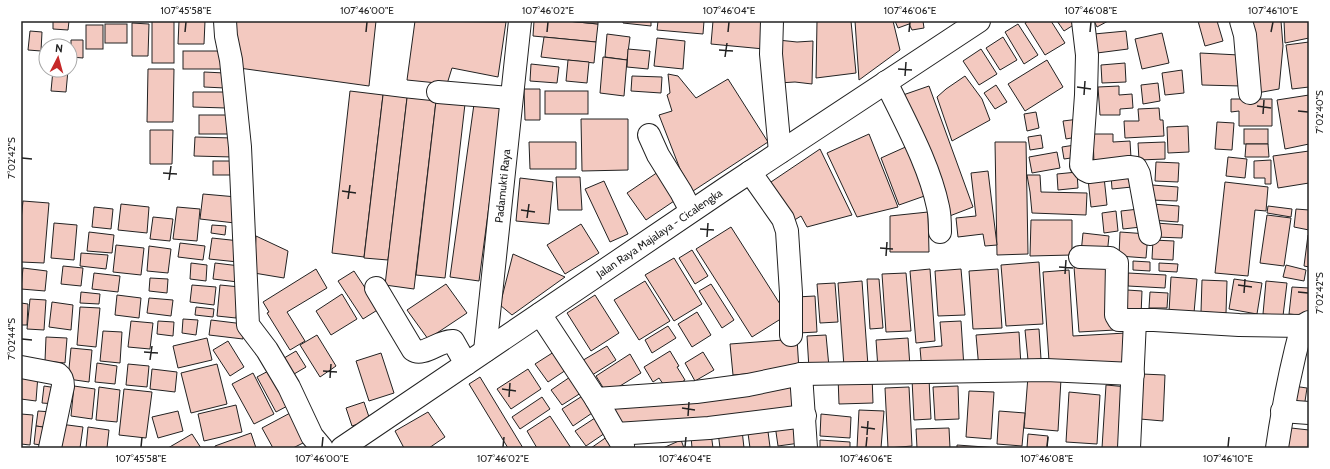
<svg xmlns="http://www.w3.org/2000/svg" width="1330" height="469" font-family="Cabin,sans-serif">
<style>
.building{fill:#f3c9c0;stroke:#222}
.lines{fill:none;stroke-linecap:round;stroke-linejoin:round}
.minor-casing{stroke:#222;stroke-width:24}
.major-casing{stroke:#222;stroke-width:24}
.minor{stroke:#fff;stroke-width:22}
.major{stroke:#fff;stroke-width:22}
.ticks{fill:none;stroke:#222;stroke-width:1.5}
.labels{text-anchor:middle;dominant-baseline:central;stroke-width:3;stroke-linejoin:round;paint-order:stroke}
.street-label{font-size:11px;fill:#222;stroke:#fff}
.neatline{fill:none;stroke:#222;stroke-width:1.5}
.ticks-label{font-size:10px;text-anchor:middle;fill:#222}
</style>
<rect width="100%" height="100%" fill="#fff"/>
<!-- building -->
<g class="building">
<polygon points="53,21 69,21 68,30 53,29"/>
<rect x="152" y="21" width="22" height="42"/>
<polygon points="179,21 205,21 204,44 178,44"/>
<polygon points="229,21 376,21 369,86 239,68"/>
<polygon points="415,21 506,22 498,77 452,68 447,84 407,80"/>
<polygon points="534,21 567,21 598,24 596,42 533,36"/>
<polygon points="567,21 598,21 598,24"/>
<polygon points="623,21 651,21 651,26 623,23"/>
<polygon points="658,21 704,21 703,34 657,30"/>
<polygon points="713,21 767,21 764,49 711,44"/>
<polygon points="817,21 851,21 856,73 816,78"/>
<polygon points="855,21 893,21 900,50 859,80"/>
<polygon points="895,21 923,21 924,28 912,30 909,24 898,28"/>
<polygon points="1028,21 1051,21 1065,43 1045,55 1025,23"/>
<polygon points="1057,21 1080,21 1064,31"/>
<polygon points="1094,21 1108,21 1097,27"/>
<polygon points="1198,21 1217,21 1223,41 1205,46"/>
<polygon points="1255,21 1281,21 1283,46 1279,89 1257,93 1252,24"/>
<polygon points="1284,21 1309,21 1309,38 1285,43"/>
<polygon points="132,23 149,24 148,56 132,56"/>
<rect x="105" y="24" width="22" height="19"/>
<polygon points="1018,24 1038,55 1024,64 1005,32"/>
<rect x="86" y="25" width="17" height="24"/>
<polygon points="30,31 42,32 41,51 28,50"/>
<polygon points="1126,31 1128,49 1097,53 1094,34"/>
<polygon points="1162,33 1169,63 1142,69 1135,39"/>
<polygon points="607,34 630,37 627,60 605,57"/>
<polygon points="544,37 596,42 594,63 541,57"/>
<polygon points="1003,37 1017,60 1000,70 986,48"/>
<polygon points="657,38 685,41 683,69 654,66"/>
<polygon points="71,40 83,40 83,58 71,57"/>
<polygon points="778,40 797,42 813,41 812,84 795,82 778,83"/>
<polygon points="1309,42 1309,87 1292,89 1286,45"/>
<polygon points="628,49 650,51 648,69 627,67"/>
<polygon points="981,49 997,74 979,85 963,61"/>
<rect x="183" y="51" width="40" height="18"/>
<polygon points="1200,53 1239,55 1241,86 1202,85"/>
<polygon points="603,57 627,60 624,96 600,93"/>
<polygon points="568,60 589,62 587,83 566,81"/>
<polygon points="1047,60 1063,87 1025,111 1008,84"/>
<polygon points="1125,63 1126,82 1102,83 1101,65"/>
<polygon points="531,64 559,67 557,83 530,81"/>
<polygon points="148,69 174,69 173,122 147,122"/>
<polygon points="53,70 68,70 66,92 51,91"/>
<polygon points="1182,70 1184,93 1165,95 1162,73"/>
<polygon points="204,72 225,73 225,88 204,87"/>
<polygon points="668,74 678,76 696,98 728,79 768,142 693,191 680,169 659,115 672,111 667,95 670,93"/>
<polygon points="632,76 662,77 661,93 631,91"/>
<polygon points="965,76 982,99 990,120 952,141 937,97 946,89"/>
<polygon points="1158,83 1160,101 1143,104 1141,85"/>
<polygon points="996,85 1007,102 995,109 984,93"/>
<polygon points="929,86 973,207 947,217 903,95"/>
<polygon points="1119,86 1119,95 1132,94 1133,108 1120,109 1120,115 1100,115 1098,87"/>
<polygon points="524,89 540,89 540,120 525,120"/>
<polygon points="350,91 383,95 364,257 332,253"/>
<rect x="545" y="91" width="43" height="23"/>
<polygon points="193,92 227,92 226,108 193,107"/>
<polygon points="383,95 407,98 388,260 364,258"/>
<polygon points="1309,95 1309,144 1285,149 1277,100"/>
<polygon points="407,98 436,101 414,289 385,285"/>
<polygon points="1231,99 1272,99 1272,126 1239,126 1239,111 1231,112"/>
<polygon points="436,101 465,104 445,278 416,275"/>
<polygon points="474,104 502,108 479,281 450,277"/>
<polygon points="1159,108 1160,120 1163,120 1164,136 1125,138 1124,121 1139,121 1138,109"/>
<polygon points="1036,112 1039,128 1027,131 1024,114"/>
<rect x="199" y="115" width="29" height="19"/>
<polygon points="581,119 628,119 628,170 582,171"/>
<polygon points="1079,119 1082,136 1066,139 1063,121"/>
<polygon points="1217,122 1234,123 1232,150 1215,149"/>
<polygon points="1188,126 1189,152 1168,153 1167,127"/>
<rect x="1244" y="129" width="24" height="15"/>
<polygon points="150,130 173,130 172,164 150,164"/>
<polygon points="869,134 898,207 857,217 827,153"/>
<polygon points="1093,134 1113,134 1113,142 1130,141 1131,158 1094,165"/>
<polygon points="1041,135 1043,148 1030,150 1028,137"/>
<polygon points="195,137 233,138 233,157 194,156"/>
<polygon points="529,142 576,142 576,169 530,169"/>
<polygon points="995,142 1026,142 1028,254 997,255"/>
<polygon points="1165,142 1165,159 1139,160 1138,143"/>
<polygon points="1246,144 1268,144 1269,157 1245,157"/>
<polygon points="910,145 933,193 899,205 881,158"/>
<polygon points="1075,145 1078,157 1064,159 1062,147"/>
<polygon points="820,149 852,215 807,227 801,216 788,224 765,186"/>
<polygon points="1309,151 1309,183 1278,188 1273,156"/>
<polygon points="1057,152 1060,168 1032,173 1029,157"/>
<polygon points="1228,157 1247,159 1245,178 1226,176"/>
<polygon points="1271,160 1271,184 1265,184 1265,178 1254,178 1254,161"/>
<rect x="213" y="161" width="21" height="14"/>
<polygon points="1156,162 1179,163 1178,182 1155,181"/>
<polygon points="988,171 997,245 985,246 983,234 958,237 956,218 976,216 971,173"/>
<polygon points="658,172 677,199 646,220 627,193"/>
<polygon points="1077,172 1078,188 1058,190 1057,174"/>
<polygon points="1131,173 1132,187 1112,189 1111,175"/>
<polygon points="1027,175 1040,175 1041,192 1087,193 1086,215 1032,213 1030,192"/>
<polygon points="556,177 580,177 582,210 558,210"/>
<polygon points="1104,177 1107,205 1091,207 1088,179"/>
<polygon points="520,178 553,182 549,224 516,221"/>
<polygon points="604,181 628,234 610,242 585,189"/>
<polygon points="1225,182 1268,187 1266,211 1255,210 1248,276 1215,273"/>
<polygon points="1152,185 1178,187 1177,201 1151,200"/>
<polygon points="203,194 237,197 235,223 200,219"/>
<polygon points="23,201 49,203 44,263 21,262 21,220"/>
<polygon points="121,204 149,207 147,233 118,230"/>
<polygon points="1152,204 1179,206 1178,222 1151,220"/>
<polygon points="1268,206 1292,209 1291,217 1267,213"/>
<polygon points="94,207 113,209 111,229 92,227"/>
<polygon points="177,207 200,209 197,241 173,239"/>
<polygon points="1139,209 1141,227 1123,229 1121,211"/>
<polygon points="1296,209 1309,210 1309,230 1294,227"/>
<polygon points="1116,211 1118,231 1104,233 1102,213"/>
<polygon points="928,212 929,252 890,252 890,216"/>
<polygon points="1267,215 1291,218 1284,266 1260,263"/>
<polygon points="153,217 173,219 170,241 150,239"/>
<polygon points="1031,220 1072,220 1072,255 1030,256"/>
<polygon points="54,223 77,225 74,260 51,258"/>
<polygon points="1156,223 1183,225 1182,238 1156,237"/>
<polygon points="581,224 599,253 565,274 547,245"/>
<polygon points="212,225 226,226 225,235 211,233"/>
<polygon points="731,227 787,315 752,337 696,249"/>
<polygon points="89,232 114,235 112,253 87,251"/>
<polygon points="1120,232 1148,234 1146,258 1119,256"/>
<polygon points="1083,233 1109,236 1107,255 1081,253"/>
<polygon points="1308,235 1309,235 1309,267 1304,266"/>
<polygon points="256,236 288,251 284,278 254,273"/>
<polygon points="212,238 240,241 238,262 209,259"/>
<polygon points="1153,240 1174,241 1173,260 1152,259"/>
<polygon points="180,243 205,246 203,260 178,257"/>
<polygon points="116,245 144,248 141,275 113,272"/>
<polygon points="149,246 171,249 168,273 147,271"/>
<polygon points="692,250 708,276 695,284 679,258"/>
<polygon points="81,253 108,255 106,269 80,266"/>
<polygon points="513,254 565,277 512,315 500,305"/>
<polygon points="674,258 702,304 674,321 645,275"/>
<polygon points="1133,261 1150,262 1150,271 1133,270"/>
<polygon points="1039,262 1043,324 1006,326 1001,265"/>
<polygon points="191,263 207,265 206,281 190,279"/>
<polygon points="215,263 240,266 238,282 213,279"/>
<polygon points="1159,263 1178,264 1177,272 1159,271"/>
<polygon points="1110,264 1115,330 1079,332 1074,267"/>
<polygon points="1286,265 1306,270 1304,281 1283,277"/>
<polygon points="63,266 83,268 81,286 61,284"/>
<polygon points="23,268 47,271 45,291 21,289"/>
<polygon points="316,269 327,288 287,312 305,341 290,350 267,313 269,312 263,302"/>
<polygon points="930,269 935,341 916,343 910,271"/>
<polygon points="961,269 965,315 938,316 935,271"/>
<polygon points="998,269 1002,328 973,329 969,271"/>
<polygon points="1069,270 1073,336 1126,333 1129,364 1049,361 1043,272"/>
<polygon points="354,271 379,309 363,319 338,281"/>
<polygon points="94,273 120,276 118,292 92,289"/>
<polygon points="906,273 911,331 886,332 882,274"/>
<polygon points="1128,273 1166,275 1165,288 1128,286"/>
<polygon points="1171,277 1197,279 1194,313 1169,312"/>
<polygon points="150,278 168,279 167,293 149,291"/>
<polygon points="867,279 879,279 883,328 870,329"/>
<polygon points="1234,279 1262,283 1257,314 1229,309"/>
<polygon points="1202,280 1227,281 1226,313 1201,312"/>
<polygon points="645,281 670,321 639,340 614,300"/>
<polygon points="862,281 868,366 844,367 838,283"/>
<polygon points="1266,281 1287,283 1283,316 1263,314"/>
<polygon points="835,283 838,322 820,323 817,284"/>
<polygon points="446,284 467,313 428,339 407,310"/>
<polygon points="711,284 734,320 722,328 699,291"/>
<polygon points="192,285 216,287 214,305 190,302"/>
<polygon points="220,285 240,287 236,318 217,316"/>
<polygon points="1292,287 1309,288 1309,316 1289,314"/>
<polygon points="1127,290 1142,291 1141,315 1125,314"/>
<polygon points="81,292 100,294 99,304 80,303"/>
<polygon points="1150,292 1168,293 1167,308 1149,308"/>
<polygon points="342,294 357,319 331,335 316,311"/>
<polygon points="117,295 141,298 139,318 115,315"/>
<polygon points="595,295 619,333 591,351 567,313"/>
<polygon points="815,296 817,332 798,333 796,297"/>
<polygon points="149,298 173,300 171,316 147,313"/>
<polygon points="30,299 46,300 44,330 27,329"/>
<polygon points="52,302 73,305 71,330 49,327"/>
<polygon points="21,303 28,304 27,325 21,325"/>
<polygon points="80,307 100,308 96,347 77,345"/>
<polygon points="196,307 214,309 213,317 195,315"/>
<polygon points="697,312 711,335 692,347 678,324"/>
<polygon points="183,319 198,320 196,335 182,333"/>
<polygon points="211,320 244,324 243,339 209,335"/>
<polygon points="131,321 153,323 150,349 128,347"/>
<polygon points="158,321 174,322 173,336 157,334"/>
<polygon points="961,321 964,368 922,371 920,348 942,346 940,322"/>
<polygon points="668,326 676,338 652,353 645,340"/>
<polygon points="1039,329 1041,359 1028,360 1025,330"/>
<polygon points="103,331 122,332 120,363 100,361"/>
<polygon points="1019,332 1021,366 979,369 976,335"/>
<polygon points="317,335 336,366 320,377 300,345"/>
<polygon points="826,335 829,367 809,369 807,336"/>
<polygon points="46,337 67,338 65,363 45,361"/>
<polygon points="207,338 212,360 178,368 173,346"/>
<polygon points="908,338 910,367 878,369 876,340"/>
<polygon points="797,339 799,370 733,375 730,344"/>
<polygon points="228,341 244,367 230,376 213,350"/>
<polygon points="607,346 616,360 589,377 580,362"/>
<polygon points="71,348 92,350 89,382 68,379"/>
<polygon points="557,350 569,368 548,382 535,364"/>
<polygon points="296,351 306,367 289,377 279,361"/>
<polygon points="670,351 679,366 677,367 685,380 668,391 659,378 653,382 644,367"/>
<polygon points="703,352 714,370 695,381 685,363"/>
<polygon points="381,353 394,393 369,401 356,361"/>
<polygon points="630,354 641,373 607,394 596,376"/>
<polygon points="97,363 117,366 115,384 95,382"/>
<polygon points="128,364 149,366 147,387 126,385"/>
<polygon points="217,364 227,404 191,413 181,373"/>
<polygon points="274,368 293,403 276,412 257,377"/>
<polygon points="152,369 177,372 175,392 150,389"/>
<polygon points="528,369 541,389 511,409 497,389"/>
<polygon points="253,373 274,414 254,424 232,384"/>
<polygon points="21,374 38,375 36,401 21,399"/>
<polygon points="1142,374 1165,375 1163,421 1140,419"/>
<polygon points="573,375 584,391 562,405 551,390"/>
<polygon points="872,375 873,403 839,404 838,376"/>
<polygon points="1028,376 1061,379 1058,431 1024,428"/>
<polygon points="480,377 523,448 508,448 469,384"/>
<polygon points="912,379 929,379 931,419 914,420"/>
<polygon points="1106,385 1128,387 1124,448 1102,448"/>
<polygon points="44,386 57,388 56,404 42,403"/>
<polygon points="74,386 95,389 92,419 71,416"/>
<polygon points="793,386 794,408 710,419 620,425 613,407"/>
<polygon points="958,386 959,419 935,420 933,387"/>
<polygon points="1293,386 1307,388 1304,408 1290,406"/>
<polygon points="99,387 120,390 117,422 96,420"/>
<polygon points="909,387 912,446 888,448 885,388"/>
<polygon points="124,389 152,392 146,438 119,435"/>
<polygon points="969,391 994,392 991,439 966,437"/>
<polygon points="1069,392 1100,395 1097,444 1066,442"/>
<polygon points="587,393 598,409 573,426 562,409"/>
<polygon points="542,397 550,409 520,429 512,417"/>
<polygon points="364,402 370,420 352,426 346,408"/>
<polygon points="236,405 242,432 204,441 198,414"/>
<polygon points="859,410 884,411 881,448 857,448"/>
<polygon points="38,411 52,412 50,428 36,426"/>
<polygon points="178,411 183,431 158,438 152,417"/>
<polygon points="999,411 1025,413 1022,446 997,444"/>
<polygon points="292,412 307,441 293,448 273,448 262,428"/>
<polygon points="428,412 445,437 429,448 404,448 395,431"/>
<polygon points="21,414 33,415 30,445 21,444"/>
<polygon points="821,414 851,417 850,438 820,436"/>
<polygon points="550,416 571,448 537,448 527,431"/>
<polygon points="598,416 608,431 586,446 575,431"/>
<polygon points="797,422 800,443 778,446 775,425"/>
<polygon points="60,424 83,427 80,448 57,448"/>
<polygon points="767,424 770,447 750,448 747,426"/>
<polygon points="36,426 50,428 48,446 34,444"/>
<polygon points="88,427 109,430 107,448 86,448"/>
<polygon points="949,428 950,448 917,448 916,429"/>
<polygon points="1291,428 1309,430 1308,448 1288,448"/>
<polygon points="742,430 744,448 720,448 718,432"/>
<polygon points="251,433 256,448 215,448 215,446"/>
<polygon points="711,433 713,448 692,448 691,436"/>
<polygon points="192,434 201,448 168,448"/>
<polygon points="611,434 620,448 591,448"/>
<polygon points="1028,434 1048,436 1047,448 1027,448"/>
<polygon points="681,440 684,448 663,448"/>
<polygon points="820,440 850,442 850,448 820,448"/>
<polygon points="957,445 999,448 957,448"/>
</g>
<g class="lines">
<defs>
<g id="minor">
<polyline points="225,21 226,36 231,60 240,147 248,325 267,350 289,387 312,436 322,448"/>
<polyline points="772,21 771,54 780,152"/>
<polyline points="1083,21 1087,55 1086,95 1081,165 1085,170 1089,172 1129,167 1136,168 1139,174 1150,234"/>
<polyline points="1241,21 1245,35 1250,93"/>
<path d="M886,82c19,40 43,82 52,125 2,8 2,17 2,25"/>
<polyline points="438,92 511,98"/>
<polyline points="649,135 658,155 681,192 691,211"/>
<polyline points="750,172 783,219 787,231 791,293 791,335"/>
<polyline points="1080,257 1110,258 1117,263 1116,315 1119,320 1154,320 1239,325 1302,326"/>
<path d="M376,288l37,62c10,7 27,-10 40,-9l13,23"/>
<polyline points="540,314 596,399 623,446"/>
<path id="s1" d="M485,351l35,-330"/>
<path d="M21,367l37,7c4,3 5,6 5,12l-13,62"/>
<polyline points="801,374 806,448"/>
<polyline points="596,399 696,392 748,385 801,374 1046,370 1133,374"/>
<polyline points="1282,411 1309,413"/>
<polyline points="616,434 709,428 805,416"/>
<polyline points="1129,448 1135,321"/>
<path d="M1277,448c6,-41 14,-82 25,-122l7,-4"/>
</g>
<g id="major">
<path id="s2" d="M342,448l384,-260 253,-167"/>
</g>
</defs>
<!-- minor casing -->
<use href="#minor" class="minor-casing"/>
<!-- major casing -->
<use href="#major" class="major-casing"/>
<!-- minor -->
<use href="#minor" class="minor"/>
<!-- major -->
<use href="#major" class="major"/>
</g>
<!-- ticks -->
<path class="ticks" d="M185,32l1,-10M366,32l1,-10M547,32l1,-10M728,32l1,-10M909,32l1,-10M1090,32l1,-10M1271,32l2,-10M719,50l14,1M725,57l2,-14M898,69l14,1M905,76l1,-14M1077,87l14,2M1084,95l1,-14M1257,106l14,2M1298,111l10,1M1263,114l1,-14M22,158l10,1M163,173l14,1M169,180l2,-14M342,191l14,2M348,199l2,-14M521,210l14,2M527,218l2,-14M700,229l14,1M707,237l1,-14M880,248l13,1M886,256l1,-14M1059,267l14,1M1065,274l1,-14M1238,285l14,2M1298,292l10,1M1244,293l1,-14M22,339l10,1M144,352l14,1M150,360l2,-14M323,371l14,1M330,378l1,-14M502,389l14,2M509,397l1,-14M682,408l13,2M688,416l1,-14M861,427l14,2M867,435l1,-14M141,447l1,-10M322,447l1,-10M503,447l1,-10M685,447l1,-10M866,447l1,-10M1047,447l1,-10M1228,447l1,-10"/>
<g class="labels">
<!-- street labels -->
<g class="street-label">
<text stroke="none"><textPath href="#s1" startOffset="166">Padamukti Raya</textPath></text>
<text stroke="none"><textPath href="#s2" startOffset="383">Jalan Raya Majalaya - Cicalengka</textPath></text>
</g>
</g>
<!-- border -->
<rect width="1330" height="469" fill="none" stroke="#ffffff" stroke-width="44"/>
<!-- north arrow -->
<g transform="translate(58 58) rotate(6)"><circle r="19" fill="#ffffff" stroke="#a7a7a7"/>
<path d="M0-3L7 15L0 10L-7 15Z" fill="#c62828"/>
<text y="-6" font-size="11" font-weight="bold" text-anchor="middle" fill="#222222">N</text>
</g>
<rect x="22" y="22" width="1286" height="425" class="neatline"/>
<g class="ticks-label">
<text x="186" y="14">107°45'58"E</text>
<text x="367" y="14">107°46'00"E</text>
<text x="548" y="14">107°46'02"E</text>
<text x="729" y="14">107°46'04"E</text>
<text x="910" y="14">107°46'06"E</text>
<text x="1091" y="14">107°46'08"E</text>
<text x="1273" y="14">107°46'10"E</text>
<text transform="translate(1319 112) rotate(-90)" y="4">7°02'40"S</text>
<text transform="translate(11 158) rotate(-90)" y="4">7°02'42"S</text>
<text transform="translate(1319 293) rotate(-90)" y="4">7°02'42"S</text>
<text transform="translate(11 339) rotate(-90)" y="4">7°02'44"S</text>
<text x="141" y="462">107°45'58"E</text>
<text x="322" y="462">107°46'00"E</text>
<text x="503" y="462">107°46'02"E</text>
<text x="685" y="462">107°46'04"E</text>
<text x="866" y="462">107°46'06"E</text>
<text x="1047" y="462">107°46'08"E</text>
<text x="1228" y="462">107°46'10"E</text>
</g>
</svg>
